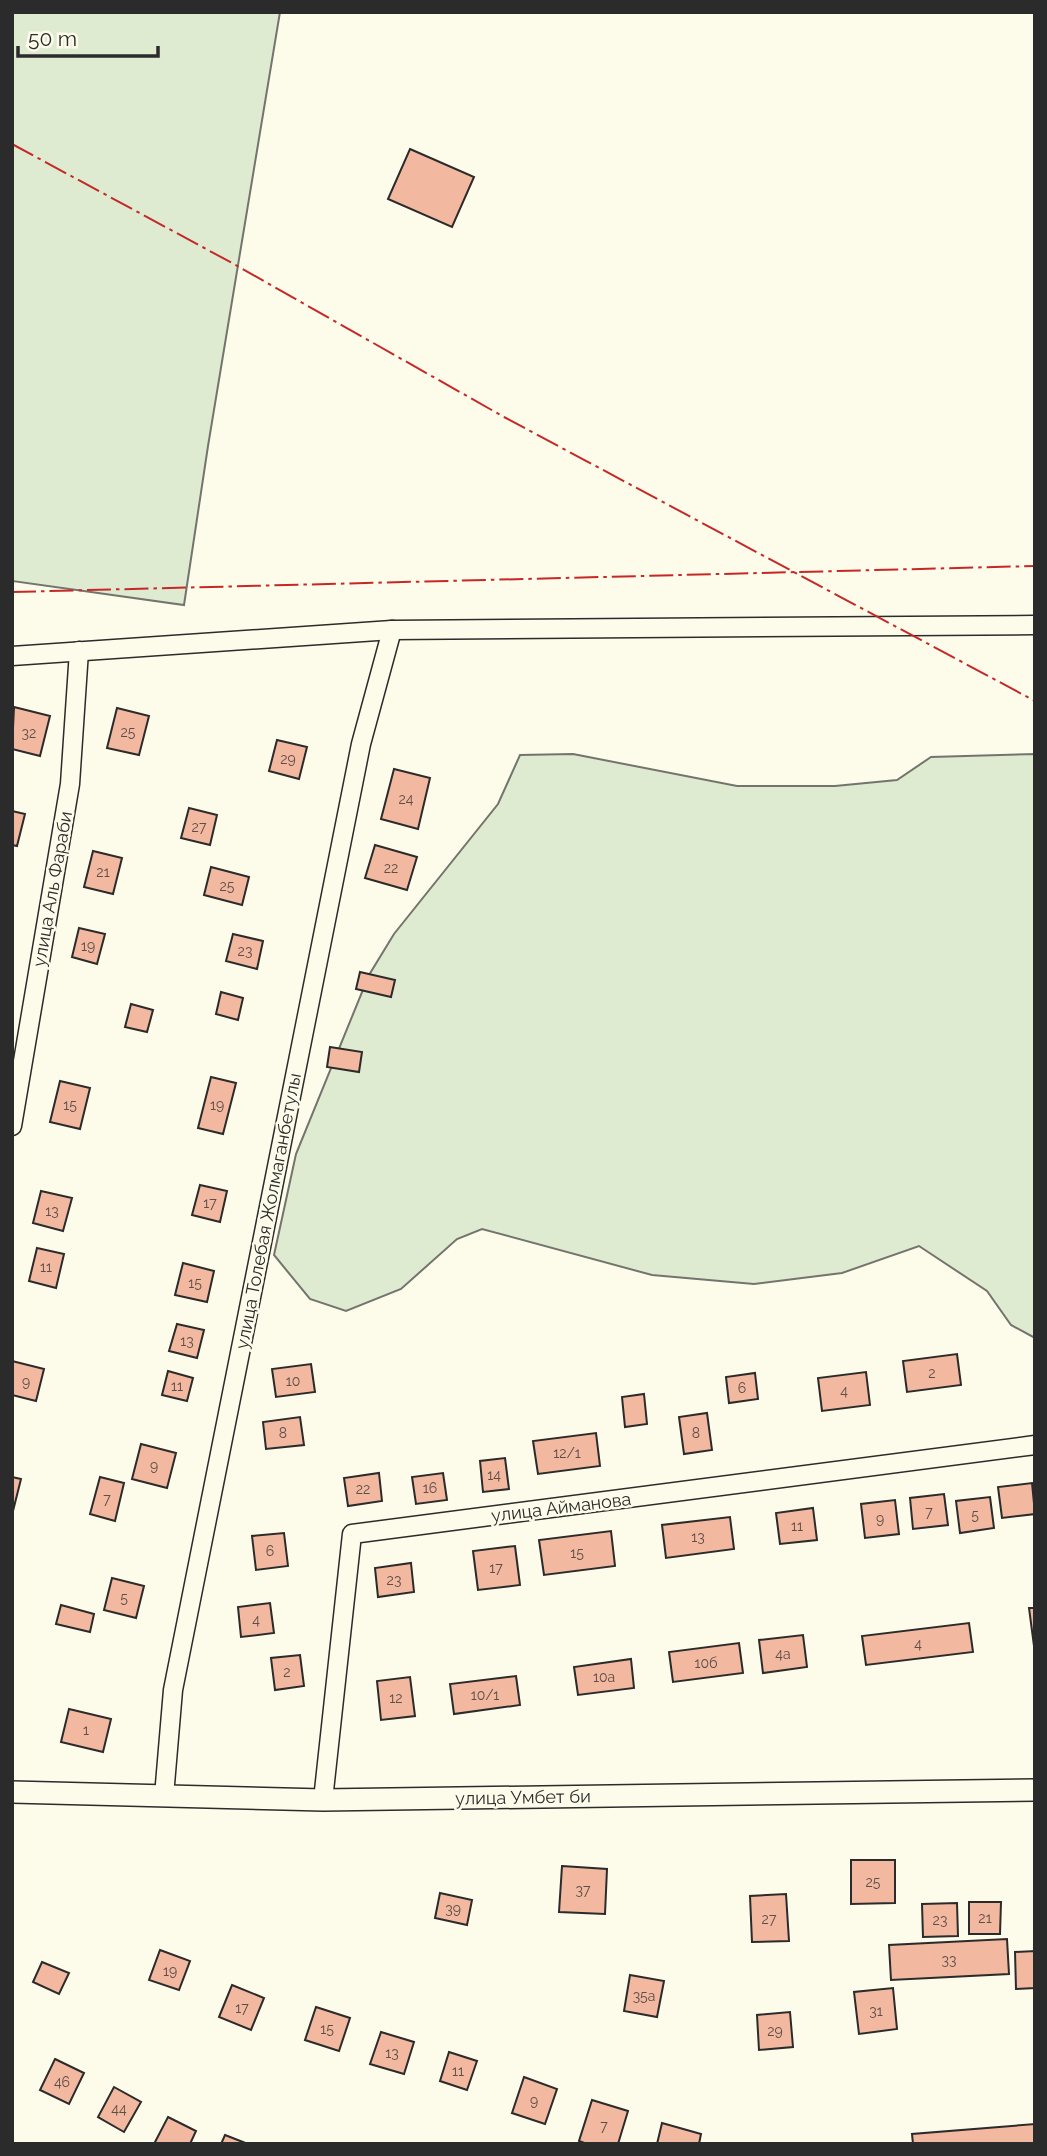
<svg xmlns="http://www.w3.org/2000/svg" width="1047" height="2156" font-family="Raleway,sans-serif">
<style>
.green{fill:#deebd1;stroke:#74746e;stroke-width:2}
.building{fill:#f2b8a0;stroke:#2b2b2b;stroke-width:2}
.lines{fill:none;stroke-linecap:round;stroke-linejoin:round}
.minor-casing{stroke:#2b2b2b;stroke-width:21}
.tertiary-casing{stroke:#2b2b2b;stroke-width:24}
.minor{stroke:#fdfbea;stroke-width:18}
.tertiary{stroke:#fdfbea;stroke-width:21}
.power{stroke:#c62828;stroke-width:2;stroke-dasharray:24 5 3.5 5;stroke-linecap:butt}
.labels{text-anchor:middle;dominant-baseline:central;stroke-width:5;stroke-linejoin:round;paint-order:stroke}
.number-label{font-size:14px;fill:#5d4e48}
.street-label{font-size:18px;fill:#2b2b2b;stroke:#fdfbea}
</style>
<rect width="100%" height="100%" fill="#fdfbea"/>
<!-- green -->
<g class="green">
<polygon points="12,12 280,12 208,446 184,605 12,581"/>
<polygon points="573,754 737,786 835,786 897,780 931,757 1035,754 1035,1338 1011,1325 987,1291 919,1246 842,1273 754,1284 652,1275 482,1229 457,1239 401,1289 346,1311 310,1299 274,1255 296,1154 369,975 394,934 498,804 520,755"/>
</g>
<!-- building -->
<g class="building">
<polygon points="410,149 474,177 452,227 388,199"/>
<polygon points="14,707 50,716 40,756 12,749"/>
<polygon points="117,708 149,716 139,755 107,748"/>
<polygon points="277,740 307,747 299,779 269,771"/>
<polygon points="394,769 430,778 418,829 381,819"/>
<polygon points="189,808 217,815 210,845 181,838"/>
<polygon points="12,811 25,814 17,846 12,845"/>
<polygon points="375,845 417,857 407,890 365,878"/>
<polygon points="93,851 122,858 113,894 84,887"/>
<polygon points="211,867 249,877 242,905 204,895"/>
<polygon points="79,928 105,934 97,964 72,957"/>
<polygon points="233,934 263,941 257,969 226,961"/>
<polygon points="360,972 395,980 391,997 356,989"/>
<polygon points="221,992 243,998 238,1020 216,1014"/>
<polygon points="131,1004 153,1010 147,1032 125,1027"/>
<polygon points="330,1047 362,1052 359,1072 327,1067"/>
<polygon points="211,1077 236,1083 223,1134 198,1128"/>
<polygon points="60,1081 90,1088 80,1129 50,1122"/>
<polygon points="200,1185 227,1191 220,1222 192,1215"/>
<polygon points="41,1191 72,1198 63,1231 33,1223"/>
<polygon points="37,1248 64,1254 56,1288 29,1281"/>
<polygon points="183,1263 214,1271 207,1302 175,1295"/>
<polygon points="177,1324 204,1330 197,1358 169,1351"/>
<polygon points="957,1354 961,1385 907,1392 903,1361"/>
<polygon points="12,1361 44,1369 36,1401 12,1395"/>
<polygon points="311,1364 315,1392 276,1397 272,1369"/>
<polygon points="168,1371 193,1378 187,1401 162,1395"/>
<polygon points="866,1372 870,1405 822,1411 818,1378"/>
<polygon points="755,1373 758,1399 729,1403 726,1377"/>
<polygon points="644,1394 647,1424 625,1427 622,1397"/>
<polygon points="707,1413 712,1450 684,1454 679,1417"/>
<polygon points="300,1417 304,1445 266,1449 263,1422"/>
<polygon points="596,1433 600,1466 538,1474 533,1441"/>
<polygon points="141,1444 176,1453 167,1488 132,1479"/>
<polygon points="505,1458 509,1489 483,1492 480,1461"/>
<polygon points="379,1473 382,1501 348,1506 344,1478"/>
<polygon points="443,1473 447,1500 416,1504 412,1477"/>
<polygon points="12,1477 21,1479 13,1511 12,1511"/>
<polygon points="100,1477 124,1483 115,1521 90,1514"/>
<polygon points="1032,1483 1035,1514 1002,1518 998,1487"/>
<polygon points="944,1494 948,1525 913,1529 910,1498"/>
<polygon points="990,1497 994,1528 960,1533 956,1501"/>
<polygon points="895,1500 899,1534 865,1538 861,1504"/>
<polygon points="813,1508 817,1540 780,1544 776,1513"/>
<polygon points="730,1517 734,1549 666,1558 662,1525"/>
<polygon points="611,1531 615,1566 544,1575 539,1540"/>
<polygon points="284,1533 288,1566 256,1570 252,1536"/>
<polygon points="515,1546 520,1585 478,1590 473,1551"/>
<polygon points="411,1563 414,1592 378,1597 375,1568"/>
<polygon points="112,1578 144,1586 136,1618 104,1610"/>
<polygon points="270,1603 274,1633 241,1637 238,1607"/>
<polygon points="61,1605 94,1614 90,1632 56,1624"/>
<polygon points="1029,1608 1035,1608 1035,1646 1034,1646"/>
<polygon points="969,1623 973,1652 866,1665 862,1636"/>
<polygon points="803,1635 807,1667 763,1673 759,1640"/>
<polygon points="739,1643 743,1673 673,1682 669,1652"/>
<polygon points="300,1655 304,1686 275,1690 271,1658"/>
<polygon points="631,1659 634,1688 578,1695 574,1667"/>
<polygon points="516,1676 520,1705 454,1714 450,1684"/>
<polygon points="410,1677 415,1716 381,1720 377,1681"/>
<polygon points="69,1709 111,1719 103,1752 61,1742"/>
<polygon points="851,1860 895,1860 895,1903 851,1904"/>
<polygon points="562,1866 607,1869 605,1914 559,1912"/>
<polygon points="440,1893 472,1900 467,1925 435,1918"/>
<polygon points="786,1894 789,1941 752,1942 750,1896"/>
<polygon points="969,1902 1001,1902 1000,1934 969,1934"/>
<polygon points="957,1903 958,1936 923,1937 922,1904"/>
<polygon points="1007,1939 1009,1974 891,1980 889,1945"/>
<polygon points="160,1950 190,1961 179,1990 149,1980"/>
<polygon points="1035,1951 1035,1988 1016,1989 1015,1952"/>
<polygon points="42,1962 69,1973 59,1994 33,1982"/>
<polygon points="630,1975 664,1981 657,2017 624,2011"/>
<polygon points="232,1985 264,1998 251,2030 219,2017"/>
<polygon points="893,1988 897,2029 859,2034 854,1992"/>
<polygon points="316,2007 350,2018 339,2051 305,2040"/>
<polygon points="790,2012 793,2047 759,2050 757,2015"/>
<polygon points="381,2032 414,2042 404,2074 370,2064"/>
<polygon points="449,2052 477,2061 467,2090 440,2081"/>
<polygon points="55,2059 84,2073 69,2104 40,2090"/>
<polygon points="524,2077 557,2089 545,2124 512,2113"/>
<polygon points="114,2087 141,2102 124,2132 98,2117"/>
<polygon points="592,2100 628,2111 618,2144 587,2144 579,2141"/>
<polygon points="168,2117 196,2131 190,2144 154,2144"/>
<polygon points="662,2123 701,2134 699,2144 657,2144"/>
<polygon points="1035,2124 1035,2144 913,2144 912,2134"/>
<polygon points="225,2135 248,2144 221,2144"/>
</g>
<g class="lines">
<defs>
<g id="minor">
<polyline points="12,656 392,630 1035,625"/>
<polyline points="12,1126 70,784 79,651"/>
<polyline points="164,1796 173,1690 361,744 392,630"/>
<polyline points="323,1800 352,1534 1035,1445"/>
</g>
<polyline id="tertiary" points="12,1792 323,1800 1035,1790"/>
</defs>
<!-- minor casing -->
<use href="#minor" class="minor-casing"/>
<!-- tertiary casing -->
<use href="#tertiary" class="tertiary-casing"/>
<!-- minor -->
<use href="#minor" class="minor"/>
<!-- tertiary -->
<use href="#tertiary" class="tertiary"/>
<!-- power -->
<g class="power">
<polyline points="12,144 232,263 504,417 1035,701"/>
<polyline points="12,592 1035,566"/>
</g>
</g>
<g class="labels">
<!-- number labels -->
<g class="number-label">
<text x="128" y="732">25</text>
<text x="29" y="733">32</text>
<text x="288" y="759">29</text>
<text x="406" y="799">24</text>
<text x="199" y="827">27</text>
<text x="391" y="868">22</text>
<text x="103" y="872">21</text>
<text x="227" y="886">25</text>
<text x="88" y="946">19</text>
<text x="245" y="951">23</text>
<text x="70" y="1105">15</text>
<text x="217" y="1105">19</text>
<text x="210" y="1203">17</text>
<text x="52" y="1211">13</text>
<text x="46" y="1267">11</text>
<text x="195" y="1283">15</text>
<text x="187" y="1341">13</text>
<text x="932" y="1373">2</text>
<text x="293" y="1381">10</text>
<text x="26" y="1382">9</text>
<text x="177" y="1386">11</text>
<text x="742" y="1388">6</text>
<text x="844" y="1391">4</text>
<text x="283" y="1433">8</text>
<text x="696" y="1433">8</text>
<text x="567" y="1453">12/1</text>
<text x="154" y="1466">9</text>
<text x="494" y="1475">14</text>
<text x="430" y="1488">16</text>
<text x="363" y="1489">22</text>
<text x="107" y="1499">7</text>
<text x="929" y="1512">7</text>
<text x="975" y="1515">5</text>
<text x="880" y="1519">9</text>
<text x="797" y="1526">11</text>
<text x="698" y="1537">13</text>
<text x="270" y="1551">6</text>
<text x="577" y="1553">15</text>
<text x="496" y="1568">17</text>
<text x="394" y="1580">23</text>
<text x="124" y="1598">5</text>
<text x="256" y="1620">4</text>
<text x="918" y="1644">4</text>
<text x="783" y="1654">4а</text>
<text x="706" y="1663">10б</text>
<text x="287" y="1672">2</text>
<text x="604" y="1677">10а</text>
<text x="485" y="1695">10/1</text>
<text x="396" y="1698">12</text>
<text x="86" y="1730">1</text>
<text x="873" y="1882">25</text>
<text x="583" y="1890">37</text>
<text x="453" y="1909">39</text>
<text x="985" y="1918">21</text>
<text x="769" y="1919">27</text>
<text x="940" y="1920">23</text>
<text x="949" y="1960">33</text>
<text x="170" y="1971">19</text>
<text x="644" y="1996">35а</text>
<text x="242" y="2008">17</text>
<text x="876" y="2011">31</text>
<text x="327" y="2029">15</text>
<text x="775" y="2031">29</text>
<text x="392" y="2053">13</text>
<text x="458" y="2071">11</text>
<text x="62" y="2082">46</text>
<text x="534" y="2101">9</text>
<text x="119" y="2109">44</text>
<text x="604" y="2126">7</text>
</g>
<!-- street labels -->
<g class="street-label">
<text transform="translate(52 889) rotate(-80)">улица Аль Фараби</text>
<text transform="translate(268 1211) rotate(-79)">улица Толебая Жолмаганбетулы</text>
<text transform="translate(561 1507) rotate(-7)">улица Айманова</text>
<text transform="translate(523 1797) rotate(-1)">улица Умбет би</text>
</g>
</g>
<!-- border -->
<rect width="1047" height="2156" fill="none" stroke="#2b2b2b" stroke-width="28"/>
<!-- scale -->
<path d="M18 46v10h140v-10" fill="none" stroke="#2b2b2b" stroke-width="3.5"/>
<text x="28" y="46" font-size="21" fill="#2b2b2b" stroke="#fdfbea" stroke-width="5" paint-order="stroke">50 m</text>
</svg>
